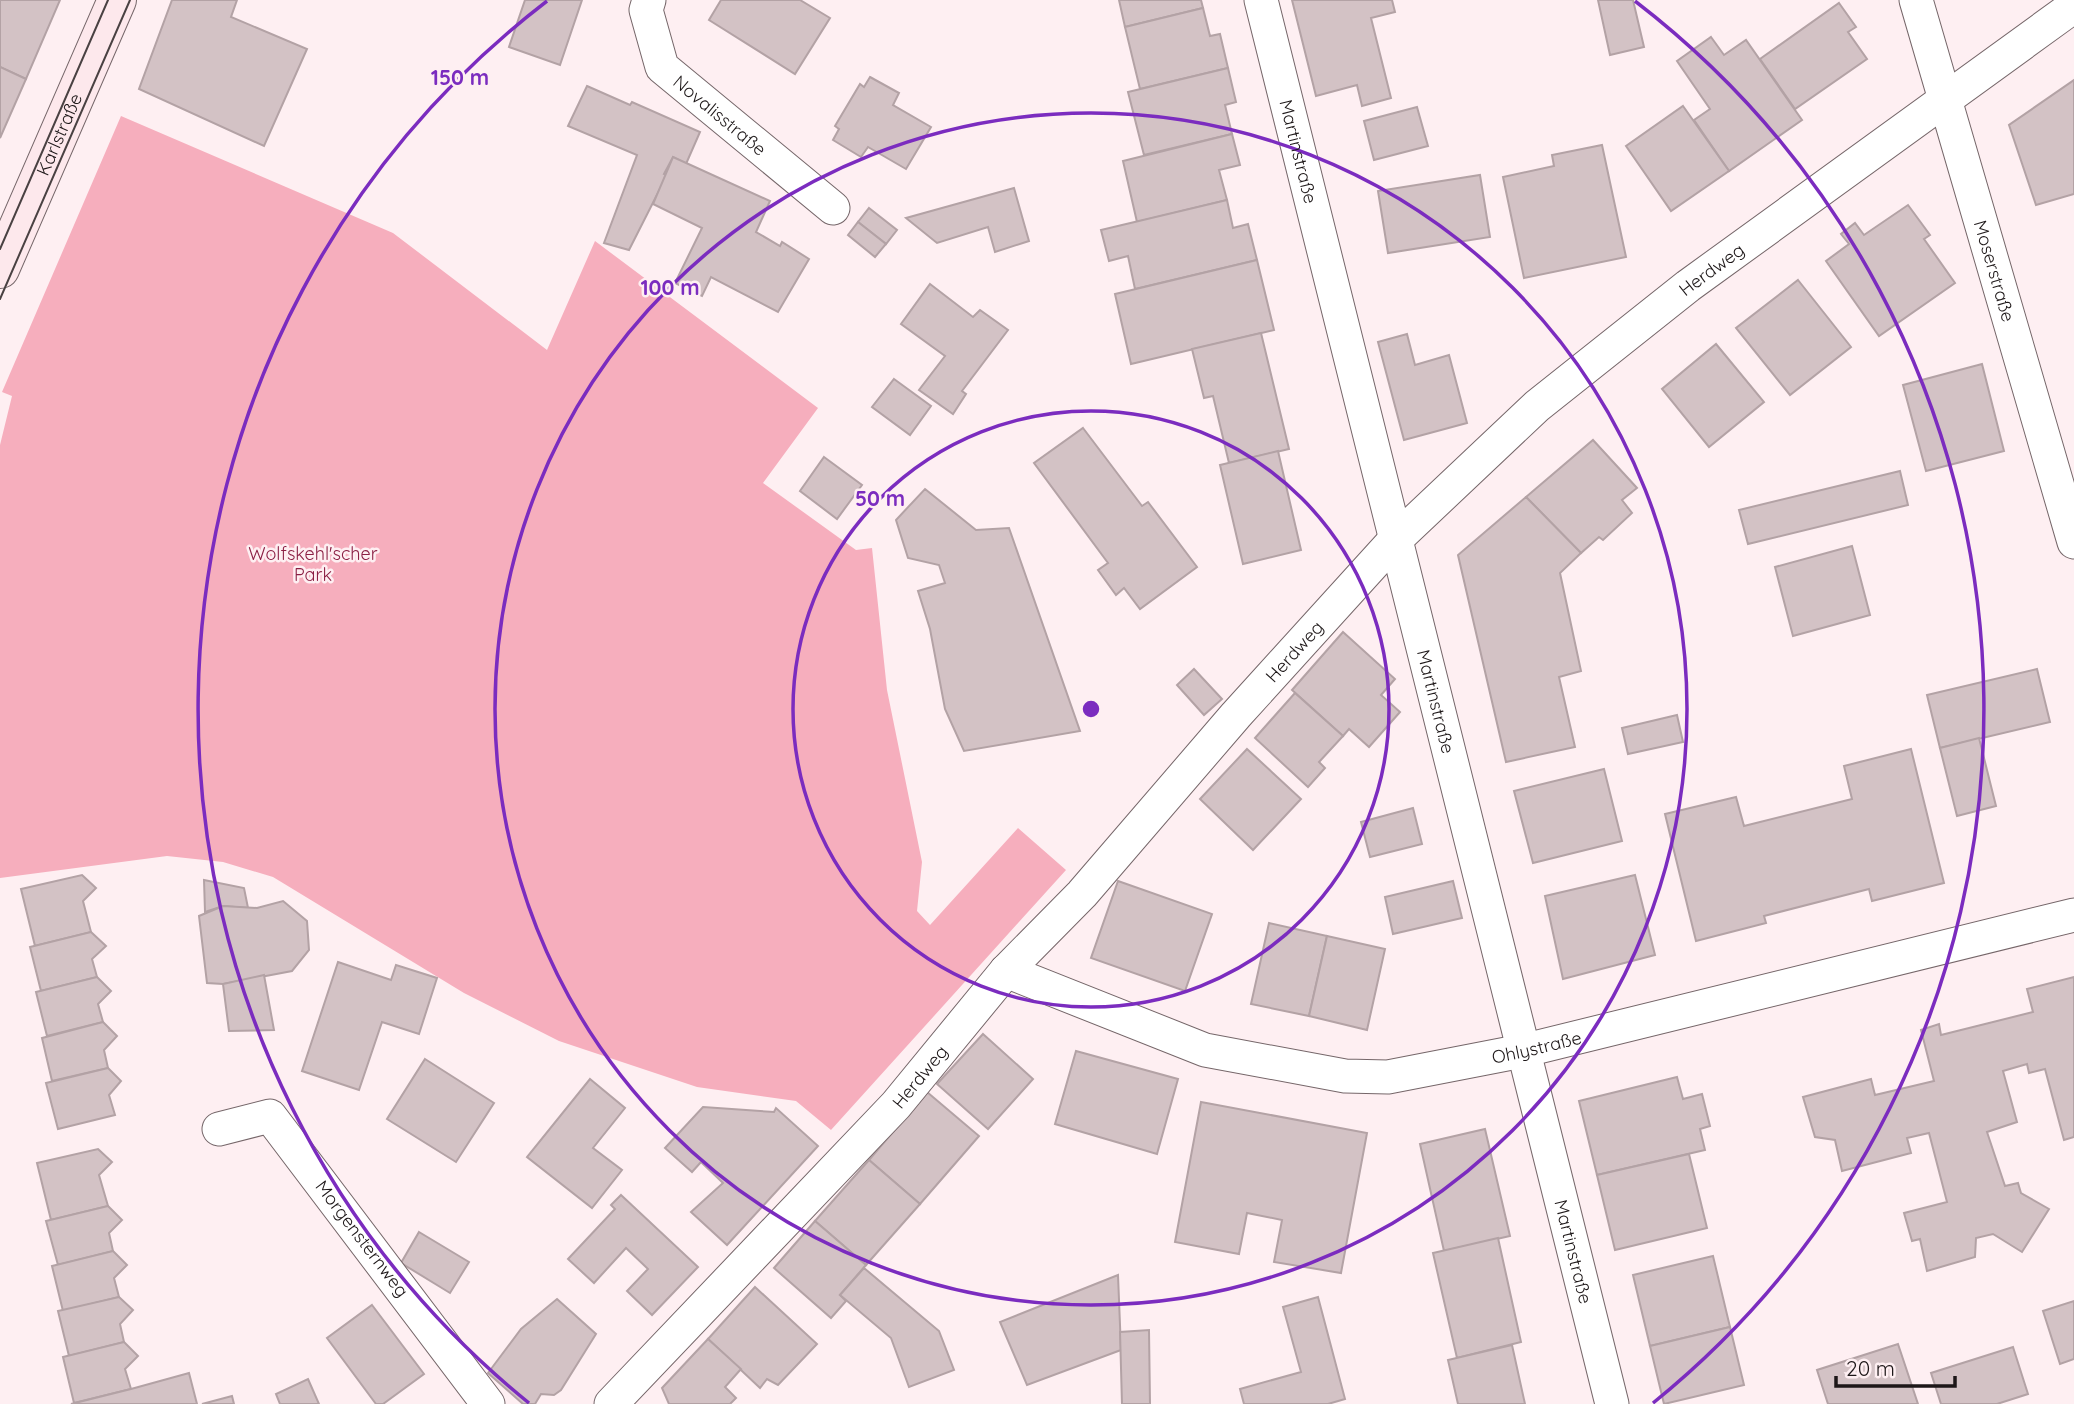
<svg xmlns="http://www.w3.org/2000/svg" width="2074" height="1404" font-family="Quicksand,sans-serif">
<style>
.green{fill:#f6aebd}
.building{fill:#d3c2c5;stroke:#b3a2a5;stroke-width:2}
.lines{fill:none;stroke-linecap:round;stroke-linejoin:round}
.street-casing{stroke:#756669;stroke-width:35}
.secondary-casing{stroke:#756669;stroke-width:40}
.street{stroke:#fff;stroke-width:33}
.secondary{stroke:#fde8ec;stroke-width:38}
.tram{stroke:#494142;stroke-width:2}
.ring{fill:none;stroke:#7b2cbf;stroke-width:3.5}
.labels{text-anchor:middle;dominant-baseline:central;stroke-width:5;stroke-linejoin:round;paint-order:stroke}
.street-label{font-size:18px;fill:#1d1718;stroke:#feeff2}
.park-label{font-size:18px;fill:#8b1f44;stroke:#feeff2}
.centre{fill:#7b2cbf;stroke:#feeff2;stroke-width:3.5}
.ring-label{font-size:21px;text-anchor:middle;font-weight:bold;fill:#7b2cbf;stroke:#feeff2;stroke-width:5;stroke-linejoin:round;paint-order:stroke}
</style>
<rect width="100%" height="100%" fill="#feeff2"/>
<!-- green -->
<polygon class="green" points="121,116 393,233 547,350 595,241 818,408 763,483 856,550 872,548 887,690 922,862 917,911 930,925 1018,828 1066,870 831,1130 796,1101 697,1087 559,1041 464,993 273,877 223,862 167,856 0,878 0,445 12,396 2,392"/>
<!-- building -->
<g class="building">
<polygon points="0,0 60,0 26,79 0,67"/>
<polygon points="172,0 237,0 231,17 307,49 264,146 139,89"/>
<polygon points="525,0 582,0 560,65 509,47"/>
<polygon points="721,0 800,0 830,18 795,74 709,20"/>
<polygon points="1119,0 1201,0 1203,8 1125,27"/>
<polygon points="1292,0 1392,0 1395,12 1371,18 1391,98 1362,106 1357,85 1316,96"/>
<polygon points="1598,0 1633,0 1644,47 1610,55"/>
<polygon points="1839,3 1856,27 1848,32 1867,59 1795,109 1760,59"/>
<polygon points="1203,8 1210,36 1220,34 1228,68 1140,89 1125,27"/>
<polygon points="1711,37 1724,55 1746,40 1802,120 1729,171 1694,120 1710,109 1677,61"/>
<polygon points="0,67 26,79 0,138"/>
<polygon points="1228,68 1236,102 1225,105 1232,134 1144,155 1128,92"/>
<polygon points="870,77 899,93 893,105 931,127 906,169 868,147 861,157 833,140 839,129 835,126 860,84 864,87"/>
<polygon points="2074,80 2074,194 2036,205 2009,125"/>
<polygon points="587,86 630,105 632,102 700,132 686,164 673,157 664,174 667,175 629,250 604,243 637,155 568,126"/>
<polygon points="1683,106 1729,171 1671,211 1626,146"/>
<polygon points="1417,107 1428,146 1374,160 1364,121"/>
<polygon points="1232,134 1240,165 1219,170 1227,200 1137,222 1123,161"/>
<polygon points="1602,145 1626,257 1524,278 1503,177 1554,166 1552,155"/>
<polygon points="673,157 770,201 756,232 780,246 782,242 809,259 778,312 711,277 702,296 675,283 702,228 653,204"/>
<polygon points="1480,175 1490,237 1388,253 1378,191"/>
<polygon points="1014,188 1029,241 995,252 988,227 937,243 906,218"/>
<polygon points="1227,200 1233,228 1248,224 1257,260 1135,289 1128,256 1109,261 1101,230"/>
<polygon points="1908,205 1930,235 1924,239 1955,283 1879,336 1826,261 1849,244 1841,234 1855,223 1864,235"/>
<polygon points="869,208 897,230 886,244 858,222"/>
<polygon points="858,222 886,244 875,257 848,235"/>
<polygon points="1257,260 1274,330 1131,364 1115,294"/>
<polygon points="1798,280 1851,347 1790,395 1736,328"/>
<polygon points="930,284 973,317 980,310 1008,330 962,391 966,394 953,414 919,390 945,356 901,324"/>
<polygon points="1261,333 1289,449 1229,463 1213,396 1204,398 1192,349"/>
<polygon points="1407,334 1415,365 1449,355 1467,423 1404,440 1378,342"/>
<polygon points="1716,344 1764,402 1709,447 1662,389"/>
<polygon points="1982,364 2004,451 1926,471 1903,385"/>
<polygon points="894,379 931,406 910,435 872,407"/>
<polygon points="1083,428 1142,506 1148,502 1197,567 1140,609 1124,588 1116,595 1098,570 1108,563 1034,463"/>
<polygon points="1593,440 1637,488 1622,500 1632,513 1603,540 1599,537 1581,553 1526,497"/>
<polygon points="1278,451 1301,550 1243,564 1220,465"/>
<polygon points="824,457 862,485 837,519 800,491"/>
<polygon points="1900,471 1908,505 1748,544 1739,510"/>
<polygon points="925,489 976,530 1009,528 1080,731 964,751 945,709 930,629 918,591 945,583 939,565 908,558 896,520"/>
<polygon points="1526,497 1581,553 1560,573 1581,671 1559,677 1575,747 1506,762 1458,555"/>
<polygon points="1852,546 1870,615 1793,636 1775,567"/>
<polygon points="1343,632 1395,679 1381,695 1400,712 1369,747 1349,729 1343,736 1292,690"/>
<polygon points="1194,669 1222,699 1204,715 1177,685"/>
<polygon points="2037,669 2050,722 1940,748 1927,695"/>
<polygon points="1295,693 1343,736 1319,762 1325,768 1308,787 1255,738"/>
<polygon points="1677,715 1683,742 1628,754 1622,728"/>
<polygon points="1979,738 1996,806 1957,816 1940,748"/>
<polygon points="1247,749 1301,799 1253,850 1200,799"/>
<polygon points="1911,749 1944,883 1872,901 1869,889 1764,916 1766,923 1696,941 1665,814 1736,797 1744,826 1852,799 1844,766"/>
<polygon points="1604,769 1622,841 1533,863 1514,791"/>
<polygon points="1413,808 1422,844 1370,857 1361,822"/>
<polygon points="82,875 96,888 83,901 91,932 35,946 21,889"/>
<polygon points="1635,875 1655,955 1563,979 1545,896"/>
<polygon points="204,880 244,888 248,908 223,906 205,912"/>
<polygon points="1118,881 1212,914 1185,991 1091,958"/>
<polygon points="1453,881 1462,918 1393,934 1385,897"/>
<polygon points="283,901 307,921 309,950 292,971 223,984 207,983 199,916 223,906 257,908"/>
<polygon points="1269,923 1327,936 1309,1016 1251,1004"/>
<polygon points="91,932 106,946 92,959 97,977 41,991 30,947"/>
<polygon points="1327,936 1385,949 1367,1030 1309,1016"/>
<polygon points="338,962 391,980 396,965 437,978 419,1034 382,1022 359,1090 302,1071"/>
<polygon points="264,975 274,1030 229,1031 223,984"/>
<polygon points="97,977 111,991 98,1004 103,1022 47,1036 36,992"/>
<polygon points="2074,977 2074,1137 2064,1140 2045,1069 2029,1073 2027,1064 2003,1071 2017,1122 1987,1132 2005,1186 2018,1183 2021,1193 2049,1209 2022,1252 1993,1234 1976,1238 1975,1257 1927,1271 1920,1239 1912,1241 1904,1213 1947,1202 1929,1133 1907,1138 1911,1153 1842,1171 1835,1140 1815,1137 1803,1097 1871,1079 1875,1095 1934,1081 1921,1030 1939,1024 1941,1035 2033,1012 2027,989"/>
<polygon points="103,1022 117,1036 104,1050 108,1068 52,1081 42,1038"/>
<polygon points="983,1034 1033,1079 988,1129 937,1084"/>
<polygon points="1076,1051 1178,1079 1157,1154 1055,1124"/>
<polygon points="425,1059 494,1103 456,1162 387,1119"/>
<polygon points="108,1068 121,1081 109,1095 115,1115 58,1129 46,1083"/>
<polygon points="1677,1077 1683,1099 1702,1094 1710,1126 1700,1129 1705,1150 1597,1175 1579,1101"/>
<polygon points="590,1079 625,1108 593,1148 622,1170 592,1208 527,1157"/>
<polygon points="927,1092 979,1136 920,1204 869,1160"/>
<polygon points="1201,1102 1367,1133 1341,1273 1274,1262 1282,1220 1247,1213 1239,1254 1175,1242"/>
<polygon points="703,1107 774,1112 776,1108 818,1146 727,1245 691,1212 723,1183 701,1162 692,1172 665,1148"/>
<polygon points="1485,1129 1510,1236 1444,1251 1420,1144"/>
<polygon points="98,1149 112,1162 99,1175 108,1206 51,1220 37,1163"/>
<polygon points="1689,1154 1707,1228 1615,1250 1597,1175"/>
<polygon points="869,1160 920,1204 866,1265 815,1221"/>
<polygon points="621,1195 698,1267 652,1315 627,1291 648,1269 626,1248 594,1283 568,1259 615,1209 611,1205"/>
<polygon points="108,1206 122,1220 109,1233 113,1251 58,1265 46,1221"/>
<polygon points="815,1221 866,1265 840,1295 846,1301 831,1318 774,1268"/>
<polygon points="419,1232 469,1262 450,1293 401,1263"/>
<polygon points="1498,1238 1521,1342 1457,1358 1433,1253"/>
<polygon points="113,1251 127,1265 114,1278 119,1297 63,1311 52,1266"/>
<polygon points="1713,1256 1730,1327 1650,1346 1633,1275"/>
<polygon points="864,1268 939,1331 954,1370 909,1387 891,1338 840,1295"/>
<polygon points="1118,1275 1121,1350 1027,1385 1000,1322"/>
<polygon points="755,1287 817,1344 778,1385 767,1379 760,1388 708,1339"/>
<polygon points="119,1297 133,1310 120,1324 124,1342 69,1356 58,1311"/>
<polygon points="1318,1297 1345,1399 1328,1404 1244,1404 1240,1389 1301,1372 1283,1307"/>
<polygon points="557,1299 596,1334 561,1390 554,1395 541,1394 535,1404 523,1404 488,1373 521,1329"/>
<polygon points="2074,1301 2074,1359 2060,1364 2043,1311"/>
<polygon points="372,1305 424,1374 383,1404 376,1404 327,1338"/>
<polygon points="1730,1327 1744,1385 1664,1404 1650,1346"/>
<polygon points="1149,1330 1150,1404 1122,1404 1120,1332"/>
<polygon points="708,1339 741,1369 725,1387 736,1398 730,1404 669,1404 662,1388"/>
<polygon points="124,1342 138,1356 125,1369 131,1389 74,1403 63,1357"/>
<polygon points="1898,1344 1918,1404 1828,1404 1817,1370"/>
<polygon points="1512,1345 1525,1404 1458,1404 1448,1360"/>
<polygon points="2013,1347 2028,1394 1997,1404 1941,1404 1931,1373"/>
<polygon points="189,1373 197,1404 71,1404 131,1389"/>
<polygon points="308,1379 319,1404 280,1404 276,1394"/>
<polygon points="232,1396 234,1404 202,1404"/>
</g>
<g class="lines">
<defs>
<g id="street">
<path id="s1" d="M649,0l-3,10 16,57 171,141"/>
<path id="s2" d="M1261,0l351,1404"/>
<path id="s3" d="M1916,0l158,542"/>
<path id="s4" d="M1006,971l199,79 140,26 43,1 134,-26 552,-136"/>
<path id="s5" d="M219,1129l51,-13 218,288"/>
<path id="s6" d="M611,1404l285,-299 110,-134 76,-77 154,-179 157,-173 144,-136 151,-120 386,-280"/>
</g>
<g id="secondary">
<path id="s7" d="M0,269l117,-269"/>
</g>
</defs>
<!-- street casing -->
<use href="#street" class="street-casing"/>
<!-- secondary casing -->
<use href="#secondary" class="secondary-casing"/>
<!-- street -->
<use href="#street" class="street"/>
<!-- secondary -->
<use href="#secondary" class="secondary"/>
<!-- tram -->
<g class="tram">
<polyline points="0,249 108,0"/>
<polyline points="0,299 130,0"/>
</g>
</g>
<!-- distance rings -->
<g class="ring">
<circle cx="1091" cy="709" r="298"/>
<circle cx="1091" cy="709" r="596"/>
<path d="M529 1403A893 893 0 0 1 547 1M1635 1A893 893 0 0 1 1653 1403"/>
</g>
<g class="labels">
<!-- street labels -->
<g class="street-label">
<text stroke="none"><textPath href="#s1" startOffset="145">Novalisstraße</textPath></text>
<text stroke="none"><textPath href="#s7" startOffset="147">Karlstraße</textPath></text>
<text stroke="none"><textPath href="#s2" startOffset="156">Martinstraße</textPath></text>
<text stroke="none"><textPath href="#s6" startOffset="1584">Herdweg</textPath></text>
<text stroke="none"><textPath href="#s3" startOffset="282">Moserstraße</textPath></text>
<text stroke="none"><textPath href="#s6" startOffset="1017">Herdweg</textPath></text>
<text stroke="none"><textPath href="#s2" startOffset="723">Martinstraße</textPath></text>
<text stroke="none"><textPath href="#s4" startOffset="551">Ohlystraße</textPath></text>
<text stroke="none"><textPath href="#s6" startOffset="450">Herdweg</textPath></text>
<text stroke="none"><textPath href="#s5" startOffset="206">Morgensternweg</textPath></text>
<text stroke="none"><textPath href="#s2" startOffset="1290">Martinstraße</textPath></text>
</g>
<!-- park labels -->
<g class="park-label">
<text x="313" y="553">Wolfskehl'scher<tspan x="313" dy="21">Park</tspan></text>
</g>
</g>
<circle cx="1091" cy="709" r="10" class="centre"/>
<g class="ring-label">
<text x="460" y="85">150 m</text>
<text x="670" y="295">100 m</text>
<text x="880" y="506">50 m</text>
</g>
<!-- scale -->
<path d="M1836 1376v10h119v-10" fill="none" stroke="#1d1718" stroke-width="3.5"/>
<text x="1846" y="1376" font-size="21" fill="#1d1718" stroke="#feeff2" stroke-width="5" paint-order="stroke">20 m</text>
</svg>
